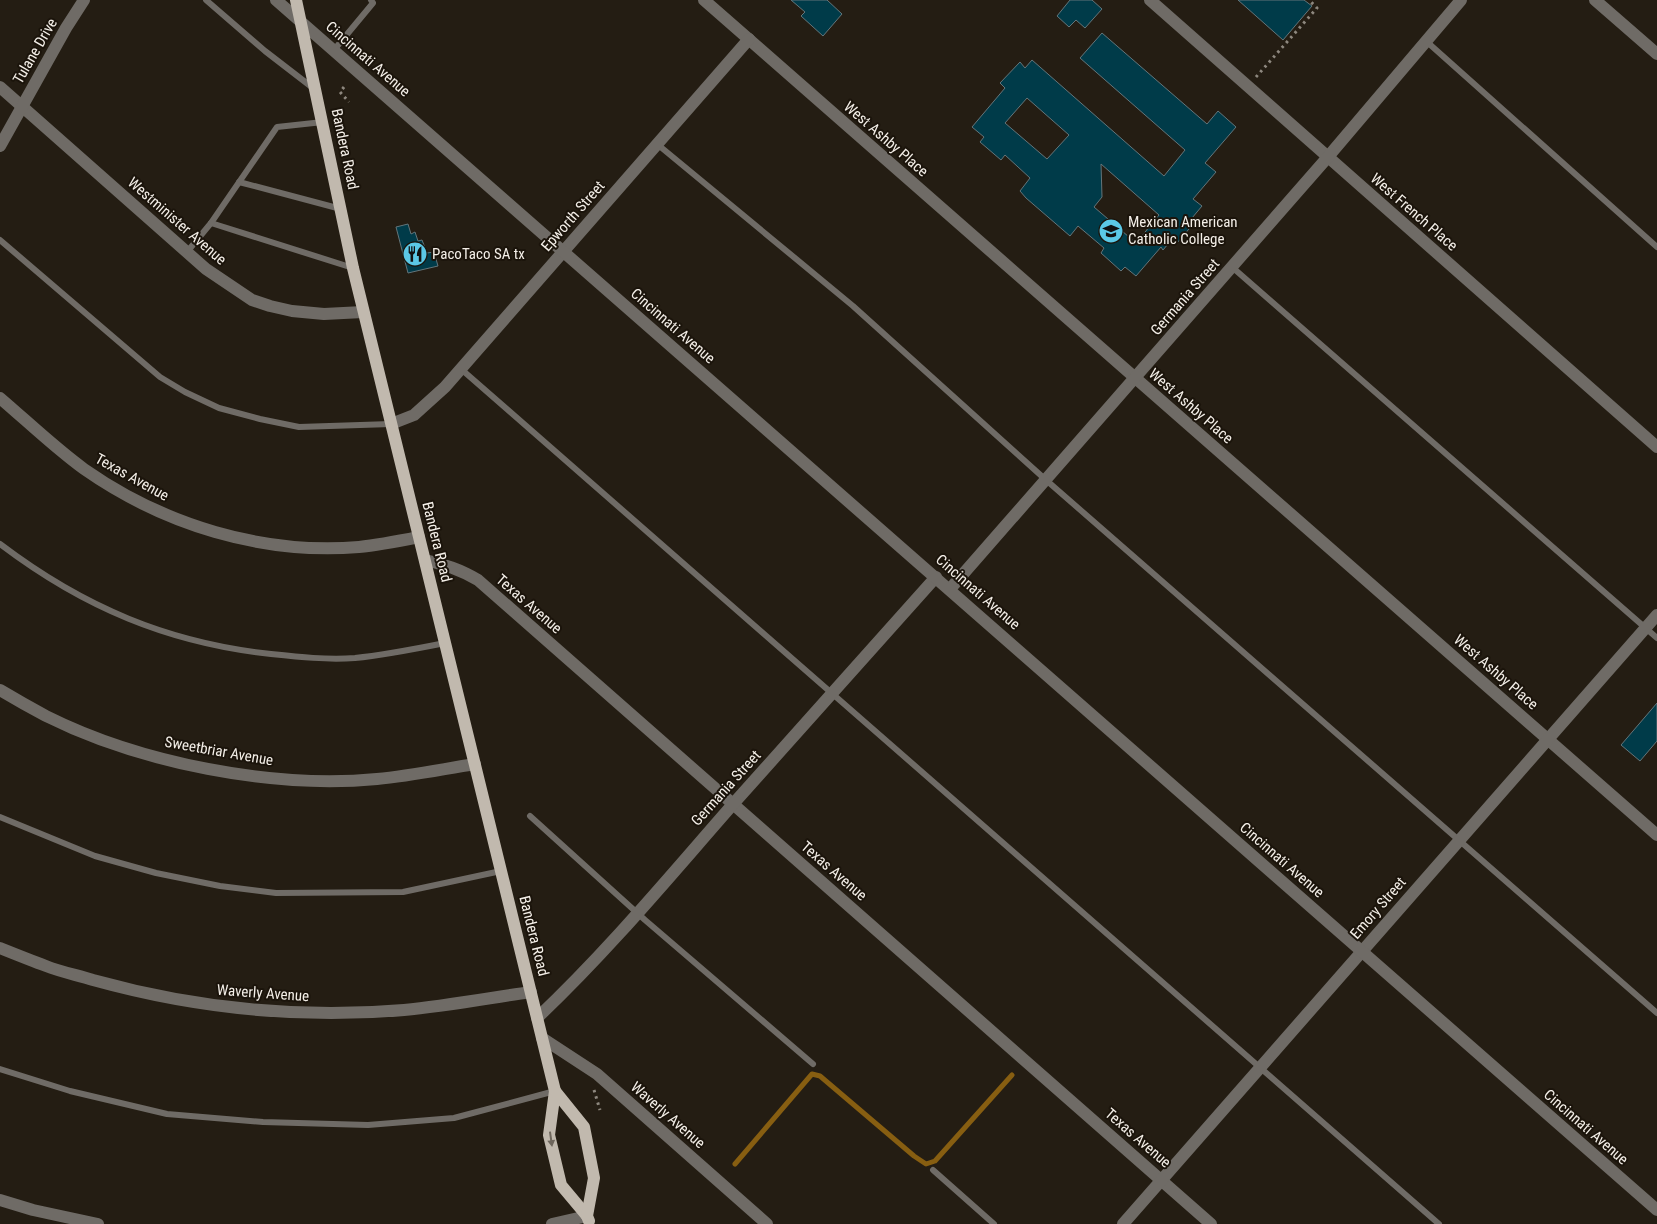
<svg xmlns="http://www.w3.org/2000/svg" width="1657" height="1224" font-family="'Roboto Condensed',sans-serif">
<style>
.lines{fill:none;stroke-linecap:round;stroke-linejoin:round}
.stream{stroke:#875e11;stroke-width:5}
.building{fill:#003b49;stroke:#64757a;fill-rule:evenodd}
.path{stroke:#8e887f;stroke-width:3;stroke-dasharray:2.5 4;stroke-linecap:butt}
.service{stroke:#6f6b66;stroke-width:6}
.minor{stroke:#6f6b66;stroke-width:12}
.tertiary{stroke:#6f6b66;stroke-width:12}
.primary{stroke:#c1b9ae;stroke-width:12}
.oneway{fill:#6e665c}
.labels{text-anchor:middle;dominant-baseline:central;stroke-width:4;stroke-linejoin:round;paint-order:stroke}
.street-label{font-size:15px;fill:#f4efe8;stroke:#1b140b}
.poi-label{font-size:15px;fill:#f4efe8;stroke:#1b140b;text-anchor:start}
</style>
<rect width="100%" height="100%" fill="#241d13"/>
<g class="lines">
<!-- stream -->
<polyline class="stream" points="735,1164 812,1074 820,1076 914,1156 926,1164 935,1161 1012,1075"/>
</g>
<!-- building -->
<g class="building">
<polygon points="791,0 827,0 842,14 823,36 801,16 805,12"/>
<polygon points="1070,0 1092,0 1102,9 1085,28 1076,20 1069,27 1057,16"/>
<polygon points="1238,0 1304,0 1312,6 1283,40"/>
<path d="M1102,33l105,91 11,-13 18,16 -31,36 11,9 -23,27 9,7 -10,12 3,4 -18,21 -4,-5 -10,12 -2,-3 -25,29 -11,-9 -4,4 -20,-18 3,-5 -26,-22 -8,10 -44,-38 -6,-7 10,-13 -25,-23 -4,5 -21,-18 4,-5 -12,-10 33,-39 -5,-5 20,-21 5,6 7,-8 132,116 21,-26 -105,-92zM1027,98l42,37 -22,24 -42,-36zM1101,164l58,51 -23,28 -42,-36 8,-10z"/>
<polygon points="408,224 411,234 415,232 418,241 422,240 427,253 434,252 438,266 408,273 396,227"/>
<polygon points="1657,703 1657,741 1640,761 1621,745"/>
</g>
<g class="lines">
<!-- path -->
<g class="path">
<polyline points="1256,77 1317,8 1309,0"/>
<polyline points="344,87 340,92 349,102"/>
<polyline points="594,1090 600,1110"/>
</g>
<!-- service -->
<g class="service">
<polyline points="206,0 265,51 313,88"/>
<polyline points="1426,41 1657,247"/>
<polyline points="334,50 373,3 371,0"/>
<polyline points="657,144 853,306 1046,480 1657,1013"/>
<polyline points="239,182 341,209"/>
<polyline points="211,223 353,268"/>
<polyline points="0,240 160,377 185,392 219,408 260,419 299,427 391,424"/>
<polyline points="187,252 211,223 277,127 323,122"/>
<polyline points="1232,267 1657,638"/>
<polyline points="461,369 1439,1224"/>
<path d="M0,544c83,63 168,99 271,110 28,3 56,6 84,4 30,-3 60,-9 90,-15"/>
<polyline points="530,816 645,920 813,1064"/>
<polyline points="0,817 95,856 156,873 220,886 276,893 403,892 501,871"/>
<polyline points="0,1069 70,1091 167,1114 263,1122 368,1125 454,1118 555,1091"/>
<polyline points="933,1170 994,1224"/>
</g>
<!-- minor -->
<g class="minor">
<polyline points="704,0 1657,835"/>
<polyline points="1150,0 1657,447"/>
<polyline points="1595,0 1657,54"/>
<polyline points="0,87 206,269 252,300 270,306 292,311 324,314 363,312"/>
<polyline points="0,146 66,28 84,0"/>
<path d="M0,398c27,23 55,50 84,71 80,56 178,86 275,78 20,-2 40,-6 60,-10"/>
<polyline points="391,424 414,415 445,387 749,39"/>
<path d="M425,560c21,5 34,9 53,20l733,644"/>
<polyline points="950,589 1327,158 1461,0"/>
<path d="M0,690c15,9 31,18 46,26 94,47 227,73 331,63 33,-3 66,-10 98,-15"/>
<path d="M0,948c15,6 30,12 46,18 15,6 31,9 47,14 101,28 206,39 311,30 42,-4 85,-12 127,-18"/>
<path d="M537,1018c71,-67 133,-142 197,-215 67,-76 135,-150 202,-226"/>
<polyline points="542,1038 597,1074 767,1224"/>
<polyline points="0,1200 33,1210 98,1224"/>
<polyline points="552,1224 587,1216"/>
<polyline points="1123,1224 1657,615"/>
</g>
<!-- tertiary -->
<polyline class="tertiary" points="276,0 1657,1210"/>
<!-- primary -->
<g class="primary">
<polyline points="296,0 353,268 555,1091 549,1135 561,1185 587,1216"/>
<polyline points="555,1091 584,1127 594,1178 587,1216 589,1221"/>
</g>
</g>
<!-- one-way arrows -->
<defs><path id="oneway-solid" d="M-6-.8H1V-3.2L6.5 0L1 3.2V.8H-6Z" transform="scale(1.25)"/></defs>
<use class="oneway" href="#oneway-solid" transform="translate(551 1139) rotate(82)"/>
<!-- icons -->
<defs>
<symbol id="university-disc" viewBox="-11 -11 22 22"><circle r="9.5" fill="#5bc8e6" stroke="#1b140b"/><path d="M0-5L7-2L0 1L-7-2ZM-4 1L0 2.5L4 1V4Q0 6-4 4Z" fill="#111"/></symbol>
<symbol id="restaurant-disc" viewBox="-11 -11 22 22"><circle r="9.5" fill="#5bc8e6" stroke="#1b140b"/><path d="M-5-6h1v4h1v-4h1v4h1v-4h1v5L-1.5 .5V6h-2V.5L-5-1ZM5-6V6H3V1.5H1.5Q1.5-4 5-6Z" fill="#111"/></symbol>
</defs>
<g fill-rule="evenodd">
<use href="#university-disc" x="1097" y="217" width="28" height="28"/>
<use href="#restaurant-disc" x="401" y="240" width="28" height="28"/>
</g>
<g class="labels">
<!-- street labels -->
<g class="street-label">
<text transform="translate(35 51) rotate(-60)">Tulane Drive</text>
<text transform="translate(368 59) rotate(41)">Cincinnati Avenue</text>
<text transform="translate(886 139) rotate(41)">West Ashby Place</text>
<text transform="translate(345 149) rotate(78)">Bandera Road</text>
<text transform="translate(1414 212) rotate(41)">West French Place</text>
<text transform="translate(573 216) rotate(-49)">Epworth Street</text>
<text transform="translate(177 221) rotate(41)">Westminister Avenue</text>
<text transform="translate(1185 297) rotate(-49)">Germania Street</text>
<text transform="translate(673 326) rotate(41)">Cincinnati Avenue</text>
<text transform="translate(1191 406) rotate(41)">West Ashby Place</text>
<text transform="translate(132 477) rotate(29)">Texas Avenue</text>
<text transform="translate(437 542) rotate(76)">Bandera Road</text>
<text transform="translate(978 592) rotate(41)">Cincinnati Avenue</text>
<text transform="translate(529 604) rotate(41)">Texas Avenue</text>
<text transform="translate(1496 672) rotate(41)">West Ashby Place</text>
<text transform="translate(219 751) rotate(10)">Sweetbriar Avenue</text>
<text transform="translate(726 788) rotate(-48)">Germania Street</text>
<text transform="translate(1282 860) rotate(41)">Cincinnati Avenue</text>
<text transform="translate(834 871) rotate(41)">Texas Avenue</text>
<text transform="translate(1378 908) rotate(-49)">Emory Street</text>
<text transform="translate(534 936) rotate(76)">Bandera Road</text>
<text transform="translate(263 993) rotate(4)">Waverly Avenue</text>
<text transform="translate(668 1115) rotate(41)">Waverly Avenue</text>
<text transform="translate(1586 1127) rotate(41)">Cincinnati Avenue</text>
<text transform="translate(1138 1138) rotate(41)">Texas Avenue</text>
</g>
<!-- poi labels -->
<g class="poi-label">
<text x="1128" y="222">Mexican American<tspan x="1128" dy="17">Catholic College</tspan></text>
<text x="432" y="254">PacoTaco SA tx</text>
</g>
</g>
</svg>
